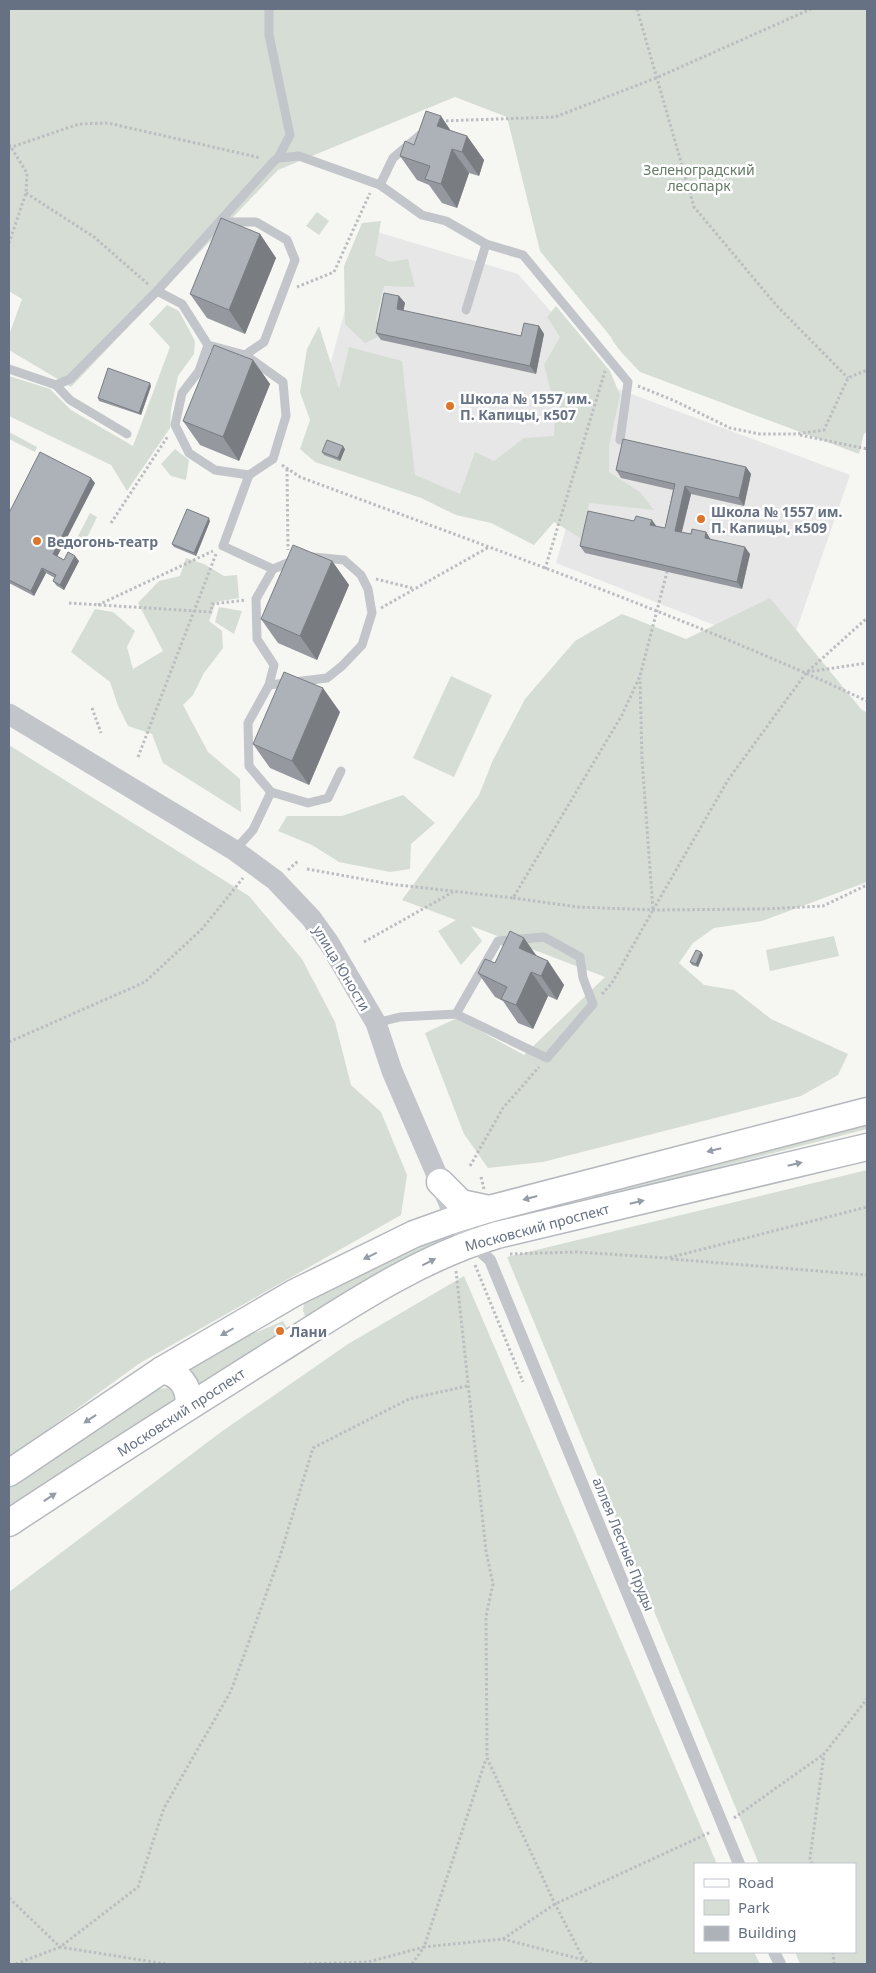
<svg xmlns="http://www.w3.org/2000/svg" width="876" height="1973" font-family="'Noto Sans',sans-serif">
<style>
.built{fill:#e7e7e7}
.green{fill:#d6ddd5}
.lines{fill:none;stroke-linecap:round;stroke-linejoin:round}
.primary-casing{stroke:#b5b8bd;stroke-width:29}
.path{stroke:#bcbdc0;stroke-width:3;stroke-dasharray:2.5 2.5;stroke-linecap:butt}
.service{stroke:#c2c5c9;stroke-width:9}
.pedestrian{stroke:#c2c5c9;stroke-width:12}
.tertiary{stroke:#c2c5c9;stroke-width:21}
.primary{stroke:#fff;stroke-width:26}
.wall{fill:#95999f}
.shaded-wall{fill:#797d82}
.building{fill:#adb2b9;stroke:#797d82}
.oneway{fill:#949ca8}
.poi-dot{fill:#dd762d;stroke:#fff;stroke-width:2}
.labels{text-anchor:middle;dominant-baseline:central;stroke-width:5;stroke-linejoin:round;paint-order:stroke}
.park-label{font-size:14px;fill:#657b65;stroke:#fff}
.poi-label{font-size:14px;font-weight:bold;fill:#667183;stroke:#fff;text-anchor:start}
.street-label{font-size:14px;fill:#667183;stroke:#fff}
</style>
<rect width="100%" height="100%" fill="#f6f7f3"/>
<!-- built -->
<g class="built">
<polygon points="367,229 518,274 594,361 545,532 307,450"/>
<polygon points="607,385 850,475 788,654 556,563"/>
</g>
<!-- green -->
<g class="green">
<path d="M9,9h858v425l-3,-1 -5,21 -219,-82c-9,-10 -25,-25 -29,-35l-71,-86 -33,-134 -52,-20 -177,73 -207,217 -62,-37v-15l13,-36 -13,-8z"/>
<polygon points="317,212 329,221 319,235 306,226"/>
<polygon points="381,221 375,255 390,262 408,259 415,287 384,286 376,320 391,331 365,343 345,324 344,266 362,223"/>
<polygon points="167,305 179,311 195,341 194,354 178,376 171,410 170,428 127,491 111,465 9,416 9,376 50,389 71,410 133,446 170,347 149,324"/>
<polygon points="556,306 610,371 620,395 609,446 609,472 640,492 654,510 589,503 584,540 554,522 534,545 491,523 456,515 421,498 315,462 300,449 310,420 300,392 307,349 319,326 339,389 349,347 402,361 415,475 460,494 475,452 494,461 524,438 554,436 555,408 544,365 560,337 547,317"/>
<polygon points="9,432 37,447 35,452 9,439"/>
<polygon points="175,449 189,460 186,480 171,476 161,464"/>
<polygon points="90,513 97,517 84,544 76,540"/>
<polygon points="186,558 204,564 224,576 237,575 239,598 216,602 209,621 222,631 223,648 204,673 193,695 183,705 208,752 240,779 241,812 163,763 152,734 128,726 118,706 110,682 71,652 95,609 113,612 135,631 127,647 133,669 163,651 138,603 159,581 180,576"/>
<polygon points="770,598 861,709 867,713 867,882 762,921 714,928 693,943 679,963 704,985 734,990 771,1019 848,1054 838,1075 801,1096 543,1162 488,1168 464,1134 425,1033 457,1018 524,1055 605,977 471,926 482,941 461,965 438,931 456,920 402,900 479,795 493,760 525,699 575,641 622,614 686,639"/>
<polygon points="219,607 242,611 234,634 215,622"/>
<polygon points="451,676 492,695 454,777 413,758"/>
<polygon points="9,745 249,896 302,959 335,1022 351,1085 381,1112 407,1175 401,1215 140,1363 9,1458"/>
<polygon points="403,795 435,823 411,844 410,869 390,872 339,862 312,845 278,831 287,816 342,816"/>
<polygon points="834,936 839,956 770,971 766,950"/>
<polygon points="867,1119 867,1129 595,1199 590,1195"/>
<polygon points="867,1170 867,1964 800,1964 795,1952 855,1952 855,1864 759,1864 507,1257"/>
<polygon points="568,1197 570,1207 477,1229 477,1225"/>
<polygon points="438,1236 445,1237 447,1241 306,1318 303,1311 304,1303 373,1265"/>
<polygon points="464,1276 717,1864 695,1864 695,1952 754,1952 760,1964 9,1964 9,1592 221,1432 348,1344"/>
<polygon points="283,1321 291,1335 205,1389 188,1370 245,1337"/>
<polygon points="170,1388 176,1398 169,1408 9,1511 9,1487 155,1389"/>
</g>
<g class="lines">
<defs>
<g id="primary">
<polyline points="440,1182 461,1203 489,1209"/>
<path d="M162,1370c20,5 27,16 27,36"/>
<polyline points="9,1473 162,1370 294,1293 414,1234 456,1219 489,1209 867,1111"/>
<path d="M9,1523c87,-58 176,-114 265,-170 70,-44 142,-94 223,-118l370,-88"/>
</g>
</defs>
<!-- primary casing -->
<use href="#primary" class="primary-casing"/>
<!-- path -->
<g class="path">
<polyline points="637,9 694,207 777,306 848,378"/>
<polyline points="441,121 555,117 656,78 811,9"/>
<polyline points="9,144 27,173 26,193 9,243"/>
<polyline points="9,148 79,124 108,123 261,158"/>
<polyline points="26,193 94,237 149,285"/>
<polyline points="297,287 334,272 370,193"/>
<polyline points="638,386 675,401 730,428 760,434 797,434 824,430 848,378 867,370"/>
<polyline points="800,435 867,449"/>
<path d="M282,465l18,12c190,71 383,138 567,224"/>
<polyline points="287,469 288,550"/>
<polyline points="111,523 168,436"/>
<polyline points="545,569 605,371"/>
<polyline points="376,579 412,588"/>
<polyline points="69,603 211,612 212,604 246,600"/>
<polyline points="98,605 213,551"/>
<polyline points="381,608 489,547"/>
<polyline points="807,672 867,663"/>
<polyline points="92,708 101,733"/>
<polyline points="138,757 216,554"/>
<polyline points="307,869 390,884 513,898 622,715 640,676 667,572"/>
<polyline points="288,870 298,861"/>
<polyline points="513,898 578,907 653,910 763,909 823,906 867,885"/>
<polyline points="653,910 728,780 806,673 867,618"/>
<polyline points="364,942 453,892"/>
<polyline points="602,994 612,983 653,910 642,759 640,678"/>
<polyline points="9,1042 145,982 202,929 243,878"/>
<polyline points="470,1166 503,1108 539,1067"/>
<polyline points="481,1177 484,1189"/>
<polyline points="510,1254 577,1252 668,1258 867,1207"/>
<polyline points="671,1259 867,1275"/>
<polyline points="475,1265 523,1382"/>
<polyline points="456,1271 486,1551 493,1584 486,1616 487,1758 555,1904 584,1960"/>
<polyline points="734,1818 824,1754"/>
<polyline points="812,1864 810,1858 824,1754 867,1699"/>
<polyline points="9,1898 60,1947 166,1964"/>
<polyline points="503,1939 555,1904 711,1832"/>
<polyline points="833,1952 834,1964"/>
<polyline points="16,1964 60,1947 138,1887 164,1808 231,1691 280,1556 313,1448 409,1399 467,1386"/>
<polyline points="304,1964 368,1962 424,1947 486,1759"/>
<polyline points="412,1964 424,1947 503,1939 584,1960 591,1964"/>
</g>
<!-- service -->
<g class="service">
<polyline points="269,9 269,35 290,135 278,158"/>
<polyline points="380,185 393,158 425,131"/>
<polyline points="157,291 182,304 208,345 245,355 264,342 295,260 287,240 256,222 220,222"/>
<polyline points="466,310 486,244"/>
<polyline points="208,345 199,371 182,393 175,425 189,453 215,470 249,475 273,459 286,416 283,382 245,355"/>
<polyline points="9,369 56,385 70,379 157,291 274,161 278,158 299,156 380,185 422,215 446,221 486,244 523,255 628,382 620,440"/>
<polyline points="56,385 70,400 127,434"/>
<polyline points="249,475 223,546 273,569 256,599 257,639 274,665 269,685 248,723 249,766 271,792 308,803 328,798 341,771"/>
<polyline points="273,569 295,560"/>
<polyline points="269,685 327,678 342,666 362,645 372,613 368,589 361,575 344,560 313,557"/>
<polyline points="235,850 253,830 271,792"/>
<polyline points="376,1023 400,1017 456,1014 498,941 544,937 580,957 583,978 593,1004 547,1058 456,1014"/>
</g>
<!-- pedestrian -->
<g class="pedestrian">
<polyline points="471,1243 490,1260 739,1864"/>
<polyline points="774,1952 780,1964"/>
</g>
<!-- tertiary -->
<polyline class="tertiary" points="9,714 234,850 275,880 311,918 329,943 376,1023 392,1071 456,1219 471,1243"/>
<!-- primary -->
<use href="#primary" class="primary"/>
</g>
<!-- wall -->
<g class="wall">
<polygon points="451,131 467,136 484,160 479,176 469,173 457,208 442,203 429,185 417,180 400,156 414,145"/>
<polygon points="260,234 276,258 245,334 207,318 190,294"/>
<polygon points="399,296 405,303 403,311 521,336 539,326 544,334 536,374 381,340 376,333"/>
<polygon points="253,360 270,384 239,461 200,445 183,421"/>
<polygon points="151,386 141,415 99,401 98,398"/>
<polygon points="345,449 340,461 324,455 322,452"/>
<polygon points="746,467 751,474 744,506 691,494 682,532 691,534 706,532 710,539 750,554 742,589 585,553 580,546 634,521 665,528 673,490 621,478 616,470"/>
<polygon points="95,483 57,556 64,560 79,561 64,590 57,586 53,581 55,578 46,573 34,596 9,583 9,513"/>
<polygon points="210,521 196,556 174,547 172,544"/>
<polygon points="332,561 349,585 317,660 278,643 261,619"/>
<polygon points="340,712 309,785 270,768 253,744"/>
<polygon points="701,952 703,955 698,967 692,965 690,962"/>
<polygon points="537,956 548,961 564,985 557,1000 548,996 533,1029 518,1023 503,1001 495,997 478,973 495,963"/>
</g>
<!-- shaded-wall -->
<g class="shaded-wall">
<polygon points="441,116 457,140 454,150 437,126"/>
<polygon points="467,136 484,160 479,176 462,152"/>
<polygon points="452,149 469,173 457,208 441,184"/>
<polygon points="260,234 276,258 245,334 229,310"/>
<polygon points="399,296 405,303 402,317 397,309"/>
<polygon points="539,326 544,334 536,374 530,366"/>
<polygon points="253,360 270,384 239,461 223,437"/>
<polygon points="150,383 151,386 141,415 139,413"/>
<polygon points="343,446 345,449 340,461 338,458"/>
<polygon points="746,467 751,474 744,506 739,498"/>
<polygon points="91,478 95,483 56,559 53,554"/>
<polygon points="685,486 691,494 680,538 675,531"/>
<polygon points="209,518 210,521 196,556 194,553"/>
<polygon points="652,520 657,527 650,525"/>
<polygon points="706,532 711,540 705,538"/>
<polygon points="745,547 750,554 742,589 737,582"/>
<polygon points="75,556 79,561 64,590 60,585"/>
<polygon points="332,561 349,585 317,660 300,636"/>
<polygon points="42,568 46,573 34,596 31,591"/>
<polygon points="323,688 340,712 309,785 292,761"/>
<polygon points="524,938 541,962 519,948"/>
<polygon points="701,952 703,955 698,967 696,964"/>
<polygon points="548,961 564,985 557,1000 541,976"/>
<polygon points="531,972 548,996 533,1029 516,1005"/>
</g>
<!-- building -->
<g class="building">
<polygon points="426,111 441,116 437,126 467,136 462,152 452,149 441,184 425,179 430,166 400,156 405,141 414,145"/>
<polygon points="221,218 260,234 229,310 190,294"/>
<polygon points="384,293 399,296 397,309 521,336 524,323 539,326 530,366 376,333"/>
<polygon points="214,345 253,360 223,437 183,421"/>
<polygon points="108,368 150,383 139,413 98,398"/>
<polygon points="623,439 746,467 739,498 685,486 675,531 691,534 692,529 706,532 705,538 745,547 737,582 580,546 588,511 634,521 636,516 652,520 650,525 665,528 675,484 616,470"/>
<polygon points="327,440 343,446 338,458 322,452"/>
<polygon points="40,452 91,478 53,554 64,560 68,552 75,556 60,585 53,581 56,575 42,568 31,591 9,580 9,513"/>
<polygon points="187,509 209,518 194,553 172,544"/>
<polygon points="293,545 332,561 300,636 261,619"/>
<polygon points="284,672 323,688 292,761 253,744"/>
<polygon points="510,931 524,938 519,948 548,961 541,976 531,972 516,1005 501,999 507,987 478,973 485,959 495,963"/>
<polygon points="696,950 701,952 696,964 690,962"/>
</g>
<!-- one-way arrows -->
<defs><path id="oneway-solid" d="M-6-.8H1V-3.2L6.5 0L1 3.2V.8H-6Z" transform="scale(1.25)"/></defs>
<g class="oneway">
<use href="#oneway-solid" transform="translate(714 1150) rotate(166)"/>
<use href="#oneway-solid" transform="translate(795 1164) rotate(-13)"/>
<use href="#oneway-solid" transform="translate(530 1198) rotate(165)"/>
<use href="#oneway-solid" transform="translate(637 1202) rotate(-13)"/>
<use href="#oneway-solid" transform="translate(370 1256) rotate(154)"/>
<use href="#oneway-solid" transform="translate(429 1262) rotate(-27)"/>
<use href="#oneway-solid" transform="translate(227 1332) rotate(150)"/>
<use href="#oneway-solid" transform="translate(90 1419) rotate(146)"/>
<use href="#oneway-solid" transform="translate(50 1497) rotate(-33)"/>
</g>
<!-- markers -->
<g class="poi-dot">
<circle cx="450" cy="406" r="5"/>
<circle cx="701" cy="519" r="5"/>
<circle cx="37" cy="541" r="5"/>
<circle cx="280" cy="1331" r="5"/>
</g>
<g class="labels">
<!-- park labels -->
<g class="park-label">
<text x="699" y="169">Зеленоградский<tspan x="699" dy="16">лесопарк</tspan></text>
</g>
<!-- poi labels -->
<g class="poi-label">
<text x="460" y="398">Школа № 1557 им.<tspan x="460" dy="16">П. Капицы, к507</tspan></text>
<text x="711" y="511">Школа № 1557 им.<tspan x="711" dy="16">П. Капицы, к509</tspan></text>
<text x="47" y="541">Ведогонь-театр</text>
<text x="290" y="1331">Лани</text>
</g>
<!-- street labels -->
<g class="street-label">
<text transform="translate(342 968) rotate(59)">улица Юности</text>
<text transform="translate(537 1227) rotate(-15)">Московский проспект</text>
<text transform="translate(181 1412) rotate(-33)">Московский проспект</text>
<text transform="translate(624 1544) rotate(68)">аллея Лесные Пруды</text>
</g>
</g>
<!-- border -->
<rect width="876" height="1973" fill="none" stroke="#667183" stroke-width="20"/>
<!-- legend -->
<rect x="694" y="1863" width="162" height="90" fill="#ffffff" stroke="#c2c6cd"/>
<rect x="704" y="1879" width="25" height="8" fill="#ffffff" stroke="#c2c6cd"/>
<text x="738" y="1888" font-size="15" fill="#667183">Road</text>
<rect x="704" y="1900" width="25" height="15" fill="#d6ddd5" stroke="#c2c6cd"/>
<text x="738" y="1913" font-size="15" fill="#667183">Park</text>
<rect x="704" y="1926" width="25" height="15" fill="#adb2b9" stroke="#c2c6cd"/>
<text x="738" y="1938" font-size="15" fill="#667183">Building</text>
</svg>
